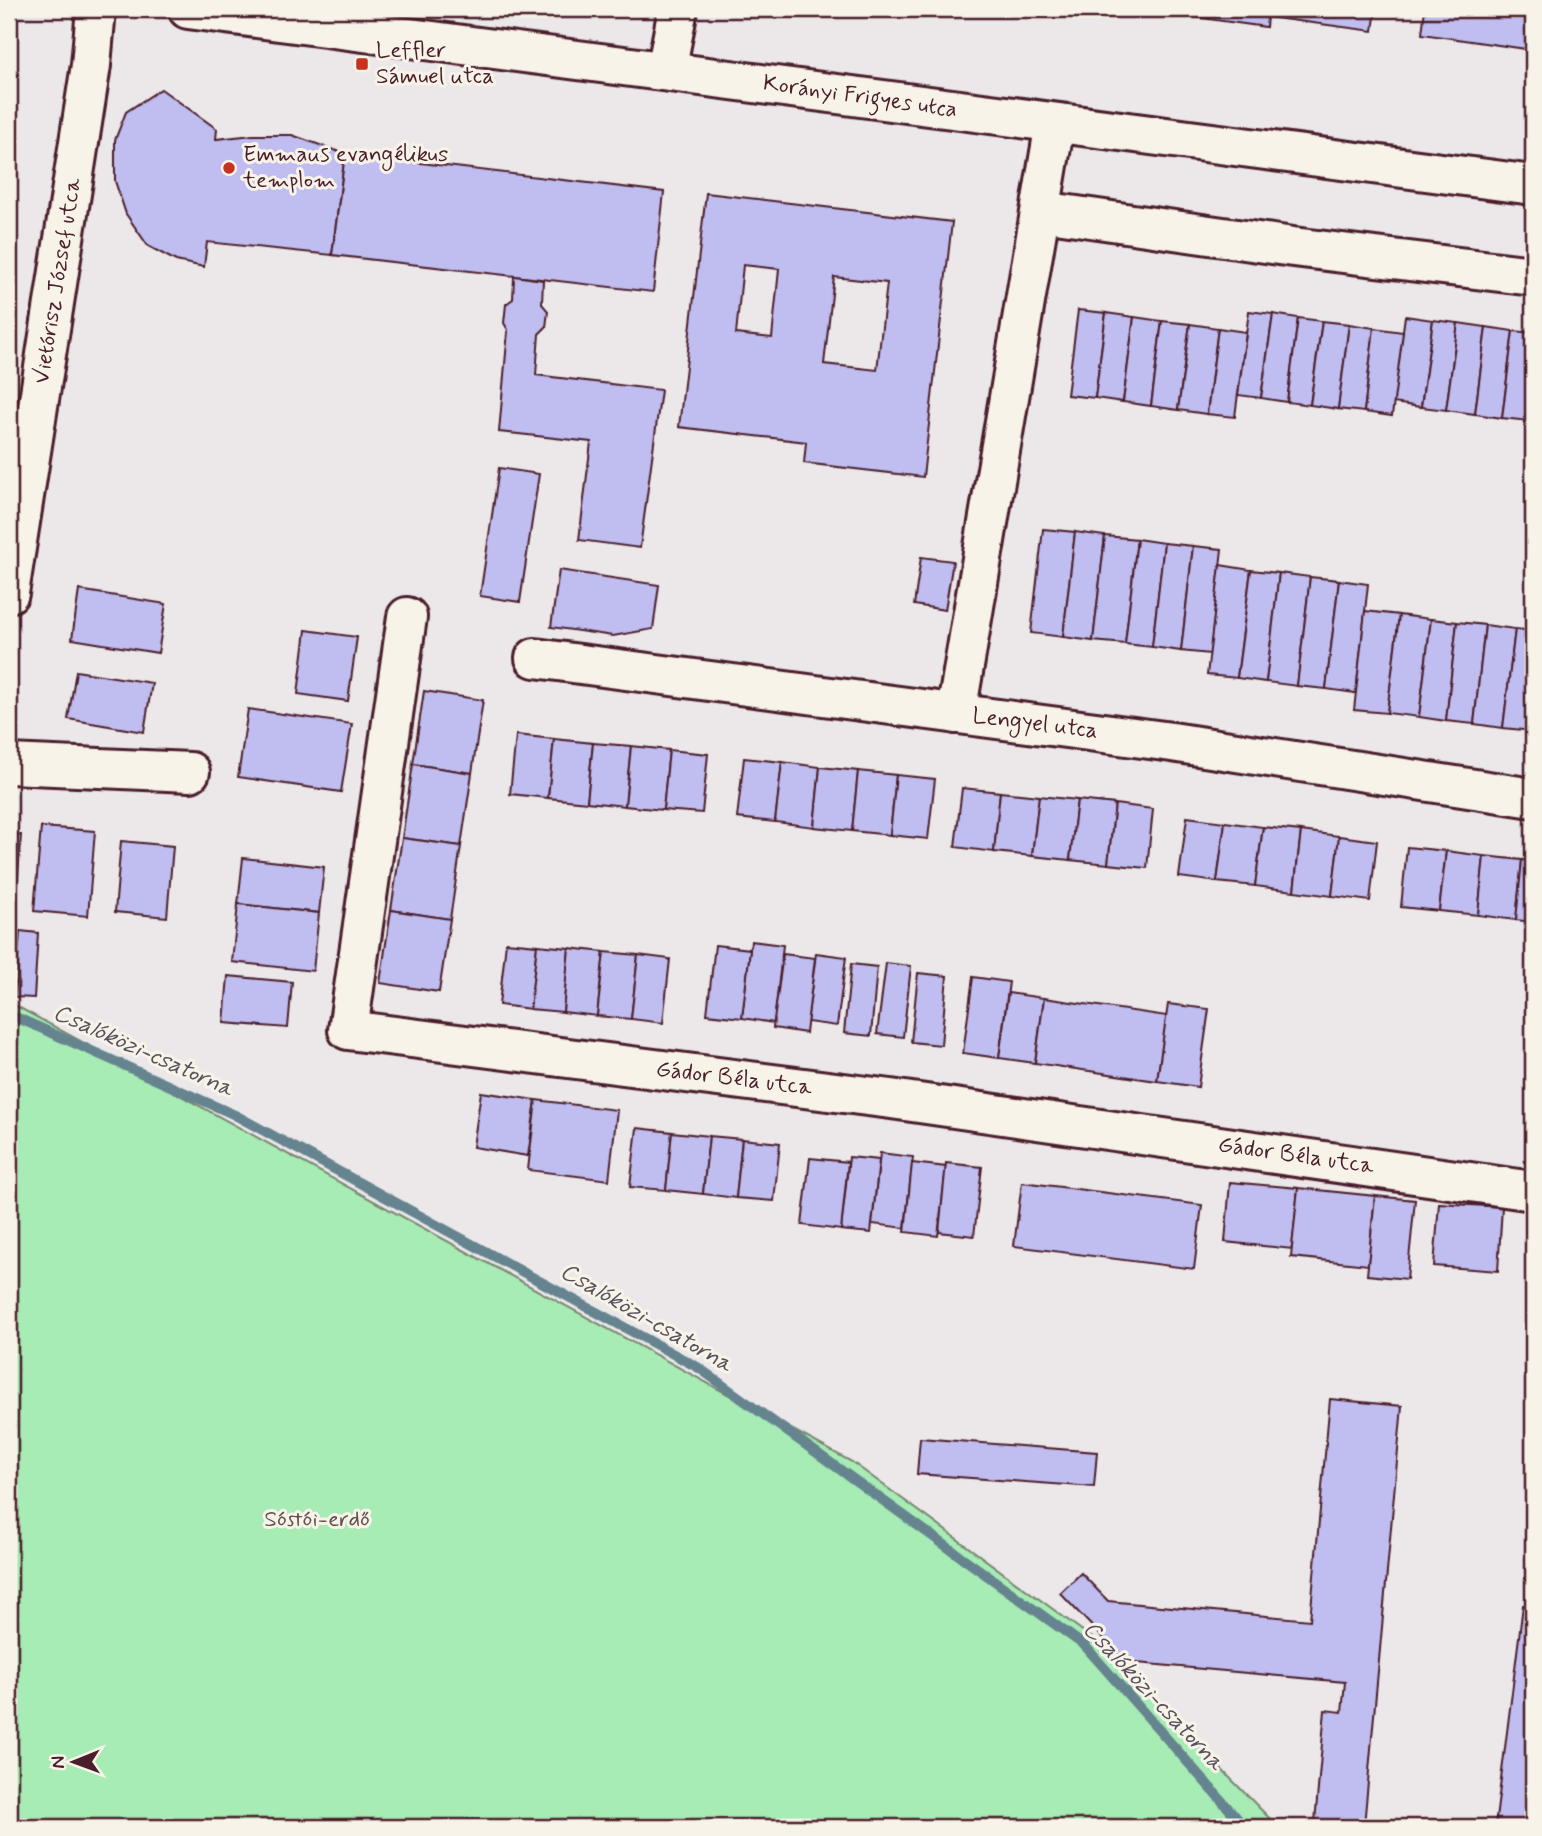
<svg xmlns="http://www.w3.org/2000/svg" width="1542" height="1836" font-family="Mynerve,sans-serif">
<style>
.green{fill:#a7ebb5;stroke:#788570;stroke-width:2}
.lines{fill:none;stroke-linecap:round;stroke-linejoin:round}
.stream{stroke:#65848f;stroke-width:10}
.building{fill:#c0bdf0;stroke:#4a1f2b;stroke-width:2;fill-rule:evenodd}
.minor-casing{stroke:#4a1f2b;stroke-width:44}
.minor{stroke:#f7f3e8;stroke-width:38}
.poi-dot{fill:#c8321e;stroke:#f7f3e8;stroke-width:2.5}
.labels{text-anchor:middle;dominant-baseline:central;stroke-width:6;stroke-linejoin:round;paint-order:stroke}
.poi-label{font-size:23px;fill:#4a1f2b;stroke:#f7f3e8;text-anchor:start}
.street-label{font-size:23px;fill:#4a1f2b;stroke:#f7f3e8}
.park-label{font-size:23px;fill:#61524e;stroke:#f7f3e8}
.water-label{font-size:24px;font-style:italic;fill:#58515d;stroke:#f7f3e8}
</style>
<rect width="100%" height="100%" fill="#ece8ea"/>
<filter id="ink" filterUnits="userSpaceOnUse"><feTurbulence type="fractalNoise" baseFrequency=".0143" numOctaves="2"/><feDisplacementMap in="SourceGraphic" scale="14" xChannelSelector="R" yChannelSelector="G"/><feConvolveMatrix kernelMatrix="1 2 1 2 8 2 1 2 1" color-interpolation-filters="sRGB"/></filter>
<g filter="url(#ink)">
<!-- green -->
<polygon class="green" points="9,1002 852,1462 1095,1640 1278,1827 9,1827"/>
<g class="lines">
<!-- stream -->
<polyline class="stream" points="9,1014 235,1115 699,1368 1085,1646 1245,1827"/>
</g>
<!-- building -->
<g class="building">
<polygon points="1151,9 1376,9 1373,31 1267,17 1266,27 1151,11"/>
<polygon points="1425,9 1533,9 1533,50 1422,34"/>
<polygon points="161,89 217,129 216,139 253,135 292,135 345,154 332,255 207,242 204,267 176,261 148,246 126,214 115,181 115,140 126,112"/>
<polygon points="345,154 664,192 653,292 332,255"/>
<path d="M706,193l246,29 -29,255 -119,-14 2,-21 -127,-15zM743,265l36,4 -7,69 -36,-4zM834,277l53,6 -10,87 -53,-6z"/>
<polygon points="514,276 543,280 542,304 548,311 546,327 539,334 536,375 661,390 640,548 579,540 591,442 499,432 508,330 504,323 506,304 513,299"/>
<polygon points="1078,310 1106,313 1095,398 1067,395"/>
<polygon points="1249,311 1273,314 1261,398 1238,395"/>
<polygon points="1106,313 1134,317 1123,402 1095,398"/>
<polygon points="1273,314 1298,318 1287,402 1261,398"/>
<polygon points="1405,316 1433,320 1421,407 1393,403"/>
<polygon points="1134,317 1162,321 1151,406 1123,402"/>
<polygon points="1298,318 1322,321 1310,405 1287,402"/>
<polygon points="1433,320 1458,323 1446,410 1421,407"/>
<polygon points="1162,321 1190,324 1178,410 1151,406"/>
<polygon points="1322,321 1349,324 1338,409 1310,405"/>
<polygon points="1458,323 1486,327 1475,414 1446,410"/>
<polygon points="1190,324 1218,328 1207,414 1178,410"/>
<polygon points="1349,324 1374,328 1364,412 1338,409"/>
<polygon points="1486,327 1513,331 1502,418 1475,414"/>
<polygon points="1218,328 1246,332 1235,417 1207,414"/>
<polygon points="1374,328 1403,332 1392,416 1364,412"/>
<polygon points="1513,331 1533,333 1533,390 1529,421 1502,418"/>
<polygon points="499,468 539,474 520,602 480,596"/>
<polygon points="1043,529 1075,532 1063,637 1031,633"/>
<polygon points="1075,532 1105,536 1093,641 1063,637"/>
<polygon points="1105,536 1137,539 1125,644 1093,641"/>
<polygon points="1137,539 1164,543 1152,647 1125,644"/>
<polygon points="1164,543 1193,546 1181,651 1152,647"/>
<polygon points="1193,546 1222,549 1210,654 1181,651"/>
<polygon points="921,557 953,561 945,610 914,605"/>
<polygon points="1220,565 1251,570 1237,678 1207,675"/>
<polygon points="559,570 659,585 653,629 613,636 551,627"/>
<polygon points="1251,570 1279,573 1266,682 1237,678"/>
<polygon points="1279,573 1310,577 1297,686 1266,682"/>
<polygon points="1310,577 1339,580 1326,689 1297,686"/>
<polygon points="1339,580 1368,584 1356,693 1326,689"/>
<polygon points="79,590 166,604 158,653 72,639"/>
<polygon points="1365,611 1399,615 1387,713 1354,710"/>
<polygon points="1399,615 1431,619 1419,717 1387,713"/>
<polygon points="1431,619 1457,622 1446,721 1419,717"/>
<polygon points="1457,622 1485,625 1474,724 1446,721"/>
<polygon points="1485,625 1515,629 1503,728 1474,724"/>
<polygon points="1515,629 1533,631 1533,731 1503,728"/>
<polygon points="306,630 357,637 348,701 298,694"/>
<polygon points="76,671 152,683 144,732 68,719"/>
<polygon points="424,691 483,700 472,773 413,764"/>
<polygon points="248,709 352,724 341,792 238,777"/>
<polygon points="516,735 554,739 548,798 510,794"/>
<polygon points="554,739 593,743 587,802 548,798"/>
<polygon points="593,743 631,746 625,806 587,802"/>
<polygon points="631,746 669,750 663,810 625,806"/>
<polygon points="669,750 708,754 702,813 663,810"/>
<polygon points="744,758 782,762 775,822 737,818"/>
<polygon points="782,762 820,767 814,827 775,822"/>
<polygon points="413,764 472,773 461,846 402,838"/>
<polygon points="820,767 858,771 852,831 814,827"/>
<polygon points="858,771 896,775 890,835 852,831"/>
<polygon points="896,775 935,779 928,839 890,835"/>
<polygon points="962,788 1000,792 994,852 955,847"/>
<polygon points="1000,792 1039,796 1032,856 994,852"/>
<polygon points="1039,796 1077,800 1070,860 1032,856"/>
<polygon points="1077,800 1115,804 1108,864 1070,860"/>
<polygon points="1115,804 1153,809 1147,868 1108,864"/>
<polygon points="1187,817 1225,822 1217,882 1179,877"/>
<polygon points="1225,822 1263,827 1255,886 1217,882"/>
<polygon points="41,827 95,831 88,916 34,911"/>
<polygon points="1263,827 1301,831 1294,891 1255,886"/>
<polygon points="1301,831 1339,836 1332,896 1294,891"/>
<polygon points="9,835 21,835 15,918 9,918"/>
<polygon points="1339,836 1377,841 1370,901 1332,896"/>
<polygon points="402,838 461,846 450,919 391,910"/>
<polygon points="121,841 173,846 167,917 115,912"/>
<polygon points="1407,847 1446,851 1439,911 1401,907"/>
<polygon points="1446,851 1484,856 1478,915 1439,911"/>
<polygon points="1484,856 1522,860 1516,920 1478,915"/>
<polygon points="243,858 324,867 319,913 238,904"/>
<polygon points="1522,860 1533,861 1533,922 1516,920"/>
<polygon points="238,904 319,913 313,971 232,962"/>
<polygon points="391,910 450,919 439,992 380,983"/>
<polygon points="20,931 38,933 34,998 15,997"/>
<polygon points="751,941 783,945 774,1023 742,1018"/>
<polygon points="506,942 537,945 530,1009 499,1005"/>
<polygon points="537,945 569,948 563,1012 530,1009"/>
<polygon points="715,945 750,949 742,1018 707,1014"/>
<polygon points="569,948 604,952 597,1016 563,1012"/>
<polygon points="604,952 638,955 631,1019 597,1016"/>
<polygon points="816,953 846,957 837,1026 807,1022"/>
<polygon points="783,954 815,958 806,1033 773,1028"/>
<polygon points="638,955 670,959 663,1023 631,1019"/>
<polygon points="886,963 911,966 903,1037 877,1034"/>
<polygon points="851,964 877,967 871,1036 844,1033"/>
<polygon points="918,973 947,976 941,1045 911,1042"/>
<polygon points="228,976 292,982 288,1028 224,1023"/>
<polygon points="973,977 1009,982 999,1058 963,1053"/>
<polygon points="1008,993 1044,998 1035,1063 999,1058"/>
<polygon points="1044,998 1167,1016 1157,1081 1035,1063"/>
<polygon points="1168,1004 1209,1009 1198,1087 1157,1081"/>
<polygon points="481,1092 536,1100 528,1156 473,1147"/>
<polygon points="536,1100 617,1110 609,1180 528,1170"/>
<polygon points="637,1128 672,1132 666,1190 630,1187"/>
<polygon points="672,1132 709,1136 703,1194 666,1190"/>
<polygon points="709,1136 742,1139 736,1198 703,1194"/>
<polygon points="742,1139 780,1143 774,1201 736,1198"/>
<polygon points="880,1153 913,1157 905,1228 872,1224"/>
<polygon points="849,1157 879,1160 871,1233 841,1230"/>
<polygon points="810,1158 848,1162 841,1230 802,1225"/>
<polygon points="912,1163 946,1167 938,1236 905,1232"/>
<polygon points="946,1163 982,1167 974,1236 939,1232"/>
<polygon points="1022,1182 1202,1205 1194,1269 1014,1246"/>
<polygon points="1230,1182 1298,1188 1292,1249 1225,1242"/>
<polygon points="1298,1188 1375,1196 1368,1265 1291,1257"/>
<polygon points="1375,1196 1415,1200 1407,1279 1367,1275"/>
<polygon points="1439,1203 1502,1207 1498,1271 1434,1266"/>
<polygon points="1330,1399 1402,1406 1364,1826 1315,1822 1325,1710 1342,1712 1345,1682 1126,1662 1060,1593 1081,1573 1108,1601 1310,1620"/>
<polygon points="920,1438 1097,1452 1094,1487 917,1474"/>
<polygon points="1523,1605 1533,1606 1533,1827 1495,1827"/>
</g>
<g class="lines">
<defs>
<g id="minor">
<polyline points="188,9 1533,185"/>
<polyline points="666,71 678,9"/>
<polyline points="1042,211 1293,247 1533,276"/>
<polyline points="9,593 91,65 96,9"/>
<polyline points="407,617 348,1030 891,1099 1533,1191"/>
<polyline points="535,658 1172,742 1533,798"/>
<polyline points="956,714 1055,123"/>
<polyline points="9,764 190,772"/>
</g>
</defs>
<!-- minor casing -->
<use href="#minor" class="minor-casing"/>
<!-- minor -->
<use href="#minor" class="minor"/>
</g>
</g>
<!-- markers -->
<g class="poi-dot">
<rect x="355" y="57" width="14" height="14" rx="3.5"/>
<circle cx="229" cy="168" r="7"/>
</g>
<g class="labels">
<!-- poi labels -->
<g class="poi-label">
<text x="376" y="51">Leffler<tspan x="376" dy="26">Sámuel utca</tspan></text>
<text x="243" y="155">Emmaus evangélikus<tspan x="243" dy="26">templom</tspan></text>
</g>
<!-- street labels -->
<g class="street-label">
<text transform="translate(860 97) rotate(8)">Korányi Frigyes utca</text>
<text transform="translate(58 281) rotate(-81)">Vietórisz József utca</text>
<text transform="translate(1035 724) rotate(7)">Lengyel utca</text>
<text transform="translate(734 1079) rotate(7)">Gádor Béla utca</text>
<text transform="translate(1296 1156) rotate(8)">Gádor Béla utca</text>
</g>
<!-- park labels -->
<g class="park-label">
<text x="317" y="1520">Sóstói-erdő</text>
</g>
<!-- water labels -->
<g class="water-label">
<text transform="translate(143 1051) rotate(24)">Csalóközi-csatorna</text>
<text transform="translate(646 1318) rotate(30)">Csalóközi-csatorna</text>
<text transform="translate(1153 1696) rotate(47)">Csalóközi-csatorna</text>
</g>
</g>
<!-- margin -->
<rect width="1542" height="1836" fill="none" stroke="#f7f3e8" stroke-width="35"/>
<rect x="18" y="18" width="1507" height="1801" fill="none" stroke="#4a1f2b" stroke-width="2.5" filter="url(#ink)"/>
<!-- north arrow -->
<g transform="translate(74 1762) rotate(269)" stroke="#f7f3e8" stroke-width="5" paint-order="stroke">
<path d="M0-5L12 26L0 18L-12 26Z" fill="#4a1f2b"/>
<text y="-10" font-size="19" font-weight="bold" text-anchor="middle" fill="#4a1f2b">N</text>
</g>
</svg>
